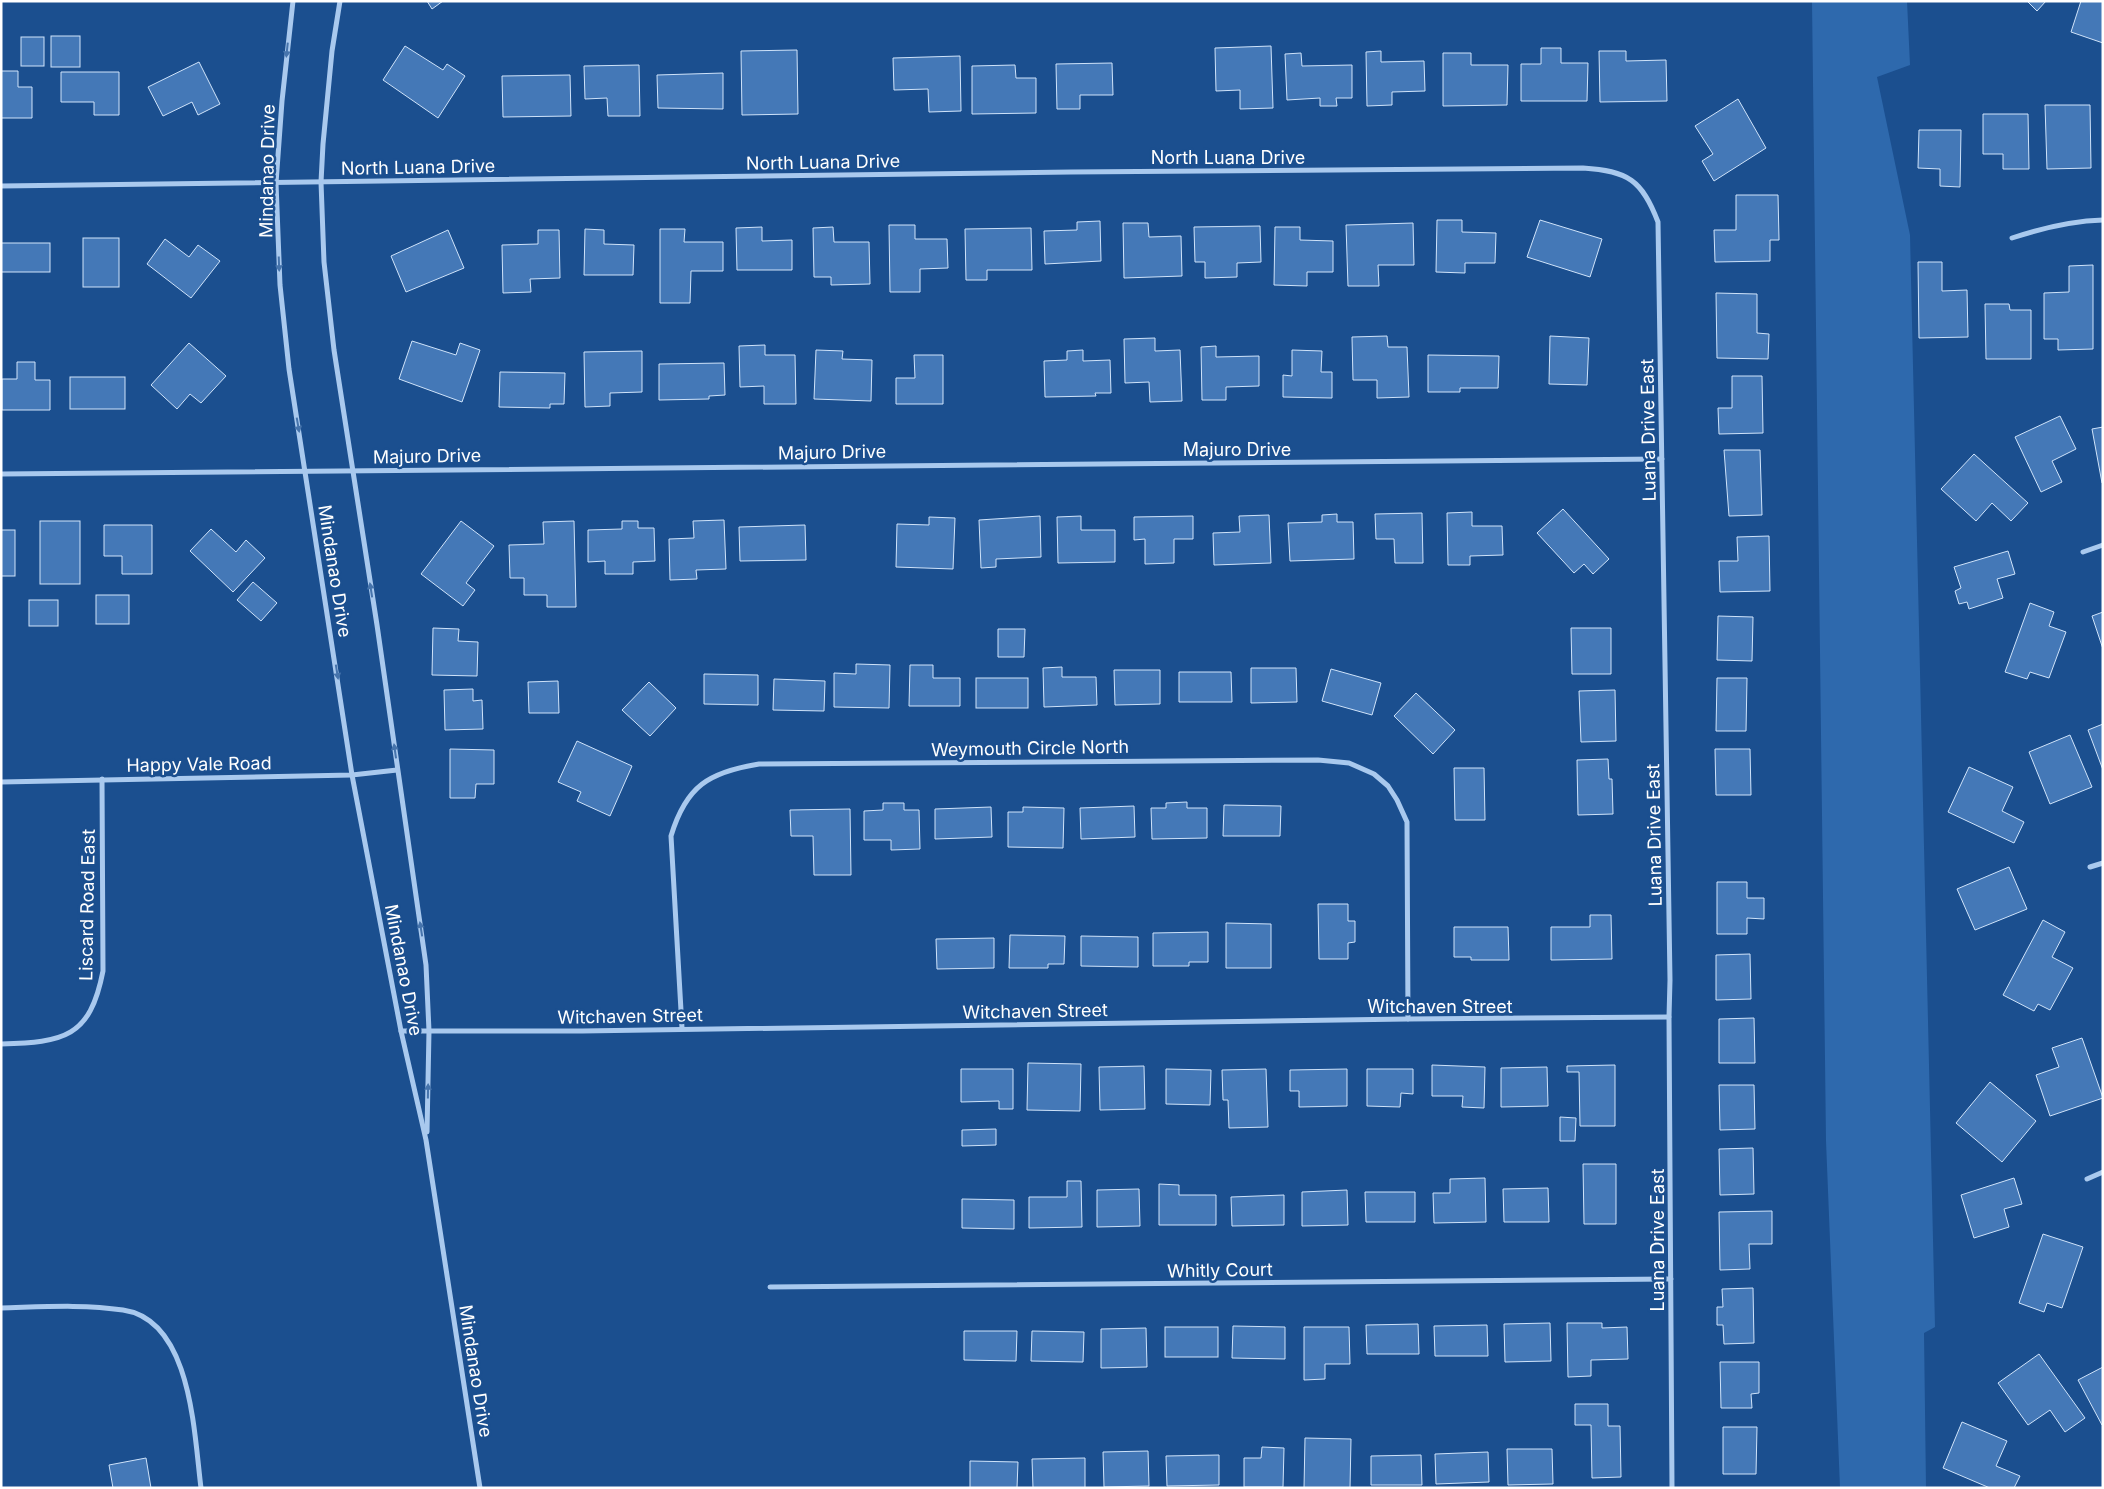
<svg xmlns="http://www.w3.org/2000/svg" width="2104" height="1489" font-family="Inter,sans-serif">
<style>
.green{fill:#2e69ad}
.building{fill:#4478b7;stroke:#cfe3fa}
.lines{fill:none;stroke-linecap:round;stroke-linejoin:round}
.minor{stroke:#a9c9ee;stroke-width:5}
.oneway{fill:#4674ac}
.labels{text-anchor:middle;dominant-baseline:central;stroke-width:5;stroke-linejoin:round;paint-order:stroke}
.street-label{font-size:18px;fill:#fff;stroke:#1b4f8f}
</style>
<rect width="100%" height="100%" fill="#1b4f8f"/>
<!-- green -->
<polygon class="green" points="1812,1 1907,1 1910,65 1877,77 1910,235 1935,1327 1924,1333 1926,1488 1840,1488 1826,1141"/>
<!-- building -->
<g class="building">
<polygon points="427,1 443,1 432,9"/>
<polygon points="2027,1 2046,1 2037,11"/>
<polygon points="2081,1 2103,1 2103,43 2071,32"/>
<rect x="51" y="36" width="29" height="31"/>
<rect x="21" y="37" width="23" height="29"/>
<polygon points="405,46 443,70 447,64 465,76 438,118 383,80"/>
<polygon points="1271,46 1273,108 1240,109 1240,90 1216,91 1215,48"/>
<polygon points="1541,48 1561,48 1561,63 1588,63 1587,101 1521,101 1521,64 1541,64"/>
<polygon points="797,50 798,114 742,115 741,51"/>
<polygon points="1381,51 1381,62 1424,61 1425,91 1392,92 1392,105 1367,106 1366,52"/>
<polygon points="1599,51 1626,51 1626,61 1666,60 1667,101 1600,102"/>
<polygon points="1301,53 1302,66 1352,65 1352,98 1336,98 1337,106 1320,106 1320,98 1287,100 1285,54"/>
<polygon points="1443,53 1471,53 1471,65 1508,65 1507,105 1443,106"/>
<polygon points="960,56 961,111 929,112 928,89 894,90 893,58"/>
<polygon points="199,62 220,104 198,115 192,102 163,116 148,87"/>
<polygon points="1112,63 1113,95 1080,95 1080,109 1057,109 1056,64"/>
<polygon points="639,65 640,116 608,116 607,98 585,99 584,66"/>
<polygon points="1015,65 1016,78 1036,78 1036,113 972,114 972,66"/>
<polygon points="1,71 18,71 18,87 32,87 32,118 1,118"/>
<polygon points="61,72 119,72 119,115 94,115 94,102 61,102"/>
<polygon points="723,73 723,109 658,108 657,75"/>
<polygon points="570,75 571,116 503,117 502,76"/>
<polygon points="1738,99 1766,148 1714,181 1702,161 1713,154 1695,126"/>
<polygon points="2045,105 2090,105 2091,168 2047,169"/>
<polygon points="1983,114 2028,114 2029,169 2003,169 2003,154 1983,154"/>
<polygon points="1919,130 1961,130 1960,187 1940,186 1940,169 1918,168"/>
<polygon points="1736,195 1778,195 1779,240 1770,240 1770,261 1715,262 1714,230 1736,230"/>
<polygon points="1437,220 1462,220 1462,232 1496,233 1495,263 1465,263 1465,273 1436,272"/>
<polygon points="1540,220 1602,239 1590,277 1527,257"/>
<polygon points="1100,221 1101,261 1045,264 1044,231 1077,230 1077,222"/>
<polygon points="1123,223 1148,223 1149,237 1181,236 1182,276 1124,278"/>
<polygon points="1413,223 1414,265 1378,265 1379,286 1348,286 1346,225"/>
<polygon points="889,225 915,225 915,239 947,239 948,268 920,269 920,292 890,292"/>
<polygon points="1260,226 1261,262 1237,263 1237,277 1205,278 1205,262 1195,262 1194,227"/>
<polygon points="762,227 762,241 792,240 792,270 737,270 736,228"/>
<polygon points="833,227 834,242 869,242 870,284 831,285 831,277 814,277 813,228"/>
<polygon points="1275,227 1300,227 1300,240 1333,241 1333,272 1307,272 1307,286 1274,285"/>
<polygon points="1031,228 1032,270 987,270 987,280 966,280 965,229"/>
<polygon points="585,229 604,230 604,244 634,245 633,275 584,275"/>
<polygon points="660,229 685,229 684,242 723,242 723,271 691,271 690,303 660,303"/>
<polygon points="448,230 464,268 406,292 391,256"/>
<polygon points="538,230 559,230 560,278 530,279 531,292 503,293 502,245 538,244"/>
<rect x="83" y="238" width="36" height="49"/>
<polygon points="165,239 189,257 198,245 220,261 191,298 147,264"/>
<rect x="1" y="243" width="49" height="29"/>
<polygon points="1918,262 1942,262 1942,291 1967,290 1968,337 1919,338"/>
<polygon points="2093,265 2093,349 2058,350 2058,339 2044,339 2044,293 2069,292 2069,266"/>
<polygon points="1716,293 1757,294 1757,333 1769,334 1768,359 1717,358"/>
<polygon points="1985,304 2009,304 2010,310 2031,310 2031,359 1986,359"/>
<polygon points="1387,336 1388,347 1407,347 1409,397 1377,398 1377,380 1353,380 1352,337"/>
<polygon points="1550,336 1589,338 1587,385 1549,384"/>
<polygon points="1155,338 1155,351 1180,350 1182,401 1150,402 1149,382 1125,383 1124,339"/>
<polygon points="412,341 456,355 460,343 480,350 462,402 399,379"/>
<polygon points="189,343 226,376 201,403 190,394 177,409 151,385"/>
<polygon points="765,345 765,355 795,355 796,404 764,404 764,386 740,387 739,346"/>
<polygon points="1216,346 1216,357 1259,356 1259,386 1226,387 1226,400 1202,400 1201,347"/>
<polygon points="816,350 843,351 842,359 872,360 871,401 814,399"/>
<polygon points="1083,350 1083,361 1110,360 1111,393 1095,393 1096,396 1045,397 1044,361 1067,360 1067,351"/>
<polygon points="1292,350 1322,351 1321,372 1332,372 1332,398 1283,397 1283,375 1292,376"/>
<polygon points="642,351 642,392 610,393 610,406 585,407 584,352"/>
<polygon points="914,355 943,355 943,404 896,404 896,378 915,378"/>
<polygon points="1428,355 1499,356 1498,388 1460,388 1460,392 1428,392"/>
<polygon points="17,362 35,362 35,380 50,380 50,410 2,410 2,379 17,379"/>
<polygon points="724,363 725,395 709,396 709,399 659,400 659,364"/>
<polygon points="500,372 565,373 564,404 550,404 550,408 499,407"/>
<polygon points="1732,376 1762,376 1763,433 1719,434 1718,408 1732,408"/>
<rect x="70" y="377" width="55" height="32"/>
<polygon points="2060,416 2076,449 2052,461 2062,482 2041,492 2015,437"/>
<polygon points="2103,427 2103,483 2102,483 2092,429"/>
<polygon points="1724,450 1760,450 1762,515 1729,516"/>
<polygon points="1974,454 2028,503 2011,521 1992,503 1976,521 1941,489"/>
<polygon points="1563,509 1609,559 1593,574 1584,564 1574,573 1537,533"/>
<polygon points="1472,512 1472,526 1502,526 1503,555 1470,556 1470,565 1448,565 1447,513"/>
<polygon points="1422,513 1423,563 1395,563 1394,539 1376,539 1375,514"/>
<polygon points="1337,514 1337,522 1353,522 1354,559 1290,561 1288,523 1322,522 1322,515"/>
<polygon points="1269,515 1271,563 1214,565 1213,533 1240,532 1239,516"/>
<polygon points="1040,516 1041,557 996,559 996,567 981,568 979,520"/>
<polygon points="1081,516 1081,530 1115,530 1115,562 1058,563 1057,517"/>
<polygon points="1193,516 1193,539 1174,539 1174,563 1145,564 1145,539 1134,540 1134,517"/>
<polygon points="929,517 955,518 953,569 896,567 897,524 929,525"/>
<polygon points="724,520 726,569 696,570 697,579 670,580 669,539 694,538 693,521"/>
<rect x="40" y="521" width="40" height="63"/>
<polygon points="461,521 494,546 466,583 475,590 463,606 421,574"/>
<polygon points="574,521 576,607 547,607 547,595 524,595 524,578 510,578 509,545 544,544 543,522"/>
<polygon points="622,521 638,521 638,528 654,528 655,561 633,562 633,574 605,574 605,561 588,562 588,530 622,529"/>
<polygon points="104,525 152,525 152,574 122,574 122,556 104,556"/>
<polygon points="805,525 806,560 740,561 739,527"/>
<polygon points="211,529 236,552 246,540 265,558 233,592 190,551"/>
<rect x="1" y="530" width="14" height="46"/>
<polygon points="1769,536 1770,591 1720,592 1719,561 1738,561 1737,537"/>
<polygon points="2008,551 2015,574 1997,579 2003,598 1969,609 1967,602 1959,604 1955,591 1961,588 1954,567"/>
<polygon points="253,582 277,603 261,621 237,600"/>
<rect x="96" y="595" width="33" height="29"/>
<rect x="29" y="600" width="29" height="26"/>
<polygon points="2030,603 2054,612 2049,626 2066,632 2049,678 2030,672 2027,679 2005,672"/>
<polygon points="2103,612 2103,649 2092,616"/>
<polygon points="1718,616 1753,617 1752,661 1717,660"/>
<polygon points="433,628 459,629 458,641 478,642 477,676 432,675"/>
<polygon points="1571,628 1611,628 1611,674 1572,674"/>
<polygon points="998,629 1025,629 1024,657 998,657"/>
<polygon points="856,664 890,665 889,708 834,707 834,673 856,674"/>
<polygon points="910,665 933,665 933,678 960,678 960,706 909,706"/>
<polygon points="1062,667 1062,677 1096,677 1097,705 1044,707 1043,668"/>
<polygon points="1251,668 1296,668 1297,702 1251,703"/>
<polygon points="1331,669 1381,683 1372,715 1322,701"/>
<polygon points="1114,670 1160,670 1160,704 1115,705"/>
<polygon points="1179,672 1231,672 1232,702 1179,702"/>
<polygon points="704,674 758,675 758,705 704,704"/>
<rect x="976" y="678" width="52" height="30"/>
<polygon points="1717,678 1747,678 1746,731 1716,731"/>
<polygon points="774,679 825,681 824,711 773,710"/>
<polygon points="558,681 559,713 529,713 528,682"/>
<polygon points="649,682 676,708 650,736 622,710"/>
<polygon points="473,689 473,701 482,700 483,729 445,730 444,690"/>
<polygon points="1615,690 1616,741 1581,742 1579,691"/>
<polygon points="1416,693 1455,730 1433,754 1394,716"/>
<polygon points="2103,724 2103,770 2088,730"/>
<polygon points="2070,735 2092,787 2050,804 2029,752"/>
<polygon points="577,741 632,766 610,816 577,801 581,792 558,782"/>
<polygon points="450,749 494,750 494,784 476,784 475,798 450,798"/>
<polygon points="1715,749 1750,749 1751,795 1716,795"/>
<polygon points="1608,759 1609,779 1612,779 1613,814 1578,815 1577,760"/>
<polygon points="1969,767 2013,787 2002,811 2024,822 2014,843 1948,812"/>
<polygon points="1454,768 1484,768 1485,820 1455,820"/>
<polygon points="1187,802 1187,808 1207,808 1207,838 1152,839 1151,808 1166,808 1166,803"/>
<polygon points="883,803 904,803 904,810 919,810 920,849 891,850 891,840 864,840 864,811 883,810"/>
<polygon points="1224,805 1281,806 1280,836 1223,836"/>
<polygon points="1134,806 1135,837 1081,839 1080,808"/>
<polygon points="991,807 992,837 935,839 935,809"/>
<polygon points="1023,807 1064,808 1063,848 1008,847 1008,812 1023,812"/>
<polygon points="850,809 851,875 814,875 813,836 791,836 790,810"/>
<polygon points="2009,867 2027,909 1975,930 1957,889"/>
<polygon points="1717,882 1747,882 1747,898 1764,898 1764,919 1747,918 1747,934 1717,934"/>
<polygon points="1318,904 1348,904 1348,921 1355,921 1355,942 1348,943 1348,959 1319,959"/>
<polygon points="1590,915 1611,915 1612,959 1551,960 1551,927 1590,927"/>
<polygon points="2043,920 2065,932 2052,957 2073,968 2050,1010 2038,1004 2034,1011 2003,995"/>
<polygon points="1226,923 1271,924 1271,968 1226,968"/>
<polygon points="1454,927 1508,927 1509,960 1471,960 1471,957 1454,957"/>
<polygon points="1208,932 1208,962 1189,962 1189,966 1153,966 1153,933"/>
<polygon points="1010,935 1065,936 1064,964 1048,964 1048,968 1009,968"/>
<polygon points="1081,936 1138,937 1138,967 1081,966"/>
<polygon points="994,938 994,968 937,969 936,939"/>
<polygon points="1750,954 1751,999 1716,1000 1716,955"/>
<polygon points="1754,1018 1755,1063 1719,1063 1719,1019"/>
<polygon points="2082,1038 2103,1098 2050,1116 2036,1075 2059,1067 2052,1048"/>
<polygon points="1028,1063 1081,1064 1080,1111 1027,1110"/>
<polygon points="1432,1065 1485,1067 1484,1108 1462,1107 1463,1096 1432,1096"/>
<polygon points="1615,1065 1615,1126 1580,1126 1579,1072 1567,1072 1567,1066"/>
<polygon points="1144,1066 1145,1109 1100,1110 1099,1067"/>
<polygon points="1547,1067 1548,1106 1501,1107 1501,1068"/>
<polygon points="961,1069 1013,1069 1013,1109 999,1109 999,1101 961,1102"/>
<polygon points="1166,1069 1211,1070 1210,1105 1166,1104"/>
<polygon points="1266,1069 1268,1127 1229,1128 1228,1100 1223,1100 1222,1070"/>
<polygon points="1347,1069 1347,1106 1299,1107 1299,1091 1290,1091 1290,1070"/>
<polygon points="1367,1069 1413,1069 1413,1094 1401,1093 1400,1107 1367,1106"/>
<polygon points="1990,1082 2036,1121 2002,1162 1956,1123"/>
<polygon points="1719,1085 1754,1085 1755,1129 1720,1130"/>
<polygon points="1560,1117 1576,1118 1575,1141 1560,1141"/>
<polygon points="996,1129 996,1145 962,1146 962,1130"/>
<polygon points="1753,1148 1754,1194 1720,1195 1719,1149"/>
<polygon points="1583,1164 1616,1164 1616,1224 1584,1224"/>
<polygon points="1485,1178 1486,1222 1434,1223 1433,1193 1450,1193 1450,1179"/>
<polygon points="2014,1178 2022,1204 2004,1209 2009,1227 1974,1238 1961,1195"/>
<polygon points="1067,1181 1081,1181 1082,1227 1029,1228 1029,1197 1067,1197"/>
<polygon points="1159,1184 1179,1185 1179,1195 1216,1195 1216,1225 1159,1225"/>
<polygon points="1548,1188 1549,1222 1504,1222 1503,1189"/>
<polygon points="1139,1189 1140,1226 1097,1227 1097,1190"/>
<polygon points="1347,1190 1348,1225 1302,1226 1302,1192"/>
<polygon points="1365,1192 1415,1192 1415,1222 1366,1222"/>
<polygon points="1284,1195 1284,1225 1232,1226 1231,1197"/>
<polygon points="962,1199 1014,1200 1014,1229 962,1228"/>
<polygon points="1772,1211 1772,1244 1749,1244 1750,1269 1720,1270 1719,1212"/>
<polygon points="2043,1234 2083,1247 2062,1308 2047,1303 2044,1312 2019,1303"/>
<polygon points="1753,1288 1754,1343 1724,1344 1723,1325 1717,1325 1717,1307 1723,1307 1722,1289"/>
<polygon points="1550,1323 1551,1361 1505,1362 1504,1324"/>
<polygon points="1567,1323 1602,1323 1602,1328 1627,1327 1628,1359 1591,1360 1591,1376 1568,1377"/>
<polygon points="1418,1324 1419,1354 1367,1354 1366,1325"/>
<polygon points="1487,1325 1488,1356 1435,1356 1434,1326"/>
<polygon points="1233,1326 1285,1327 1285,1359 1232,1358"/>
<rect x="1165" y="1327" width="53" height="30"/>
<polygon points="1304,1327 1349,1327 1350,1364 1325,1364 1325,1379 1304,1380"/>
<polygon points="1146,1328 1147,1367 1101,1368 1101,1329"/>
<polygon points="964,1331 1017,1331 1016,1361 964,1360"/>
<polygon points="1032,1331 1084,1332 1083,1362 1031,1361"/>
<polygon points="2039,1354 2085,1418 2065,1432 2050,1410 2028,1425 1998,1383"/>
<polygon points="1720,1362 1759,1362 1759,1393 1751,1394 1752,1408 1721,1408"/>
<polygon points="2103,1367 2103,1424 2102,1425 2078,1380"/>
<polygon points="1575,1404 1608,1404 1608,1426 1620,1426 1621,1477 1592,1478 1591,1425 1575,1425"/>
<polygon points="1962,1422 2007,1441 1996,1466 2020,1476 2014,1488 1990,1488 1943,1468"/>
<polygon points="1723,1427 1757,1427 1756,1474 1723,1474"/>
<polygon points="1305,1438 1351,1439 1350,1488 1304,1488"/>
<polygon points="1262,1447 1284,1448 1283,1487 1244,1487 1244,1458 1261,1458"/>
<polygon points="1507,1449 1552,1449 1553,1484 1508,1485"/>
<polygon points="1148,1451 1149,1486 1104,1487 1103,1452"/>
<polygon points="1488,1452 1489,1482 1436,1484 1435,1454"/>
<polygon points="1219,1455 1219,1485 1167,1486 1166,1456"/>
<polygon points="1421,1455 1422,1485 1371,1485 1371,1456"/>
<polygon points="146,1458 151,1488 113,1488 109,1465"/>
<polygon points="1085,1458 1085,1488 1033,1488 1032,1459"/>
<polygon points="970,1461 1018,1462 1017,1488 970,1488"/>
</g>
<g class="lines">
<!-- minor -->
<g class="minor">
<polyline points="293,1 282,101 276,183 280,285 289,369 352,775 401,1031 426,1140 480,1488"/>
<polyline points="340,1 332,51 323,144 321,182 324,262 334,350 377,625 426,965 429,1031 427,1132"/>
<path d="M1,186l1070,-14 512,-4c45,3 59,12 75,54l12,758 -1,37 3,471"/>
<path d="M2012,238c30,-10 58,-17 91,-18"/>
<polyline points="1,474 1662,459"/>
<polyline points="2083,552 2103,545"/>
<polyline points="1,782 352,775 397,770"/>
<polyline points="2090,867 2103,863"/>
<path d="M682,1028l-11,-192c15,-50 38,-64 88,-72l559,-4 31,3 25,11 14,12 9,14 10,22 1,197"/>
<polyline points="401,1031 582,1031 1408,1019 1669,1017"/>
<path d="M1,1044c63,-2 89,-6 102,-73l-1,-192"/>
<polyline points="2087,1179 2103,1172"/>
<polyline points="770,1287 1671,1279"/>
<path d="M1,1308c40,-1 82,-4 122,2 69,10 71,124 78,178"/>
</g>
</g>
<!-- one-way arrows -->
<defs><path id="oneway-solid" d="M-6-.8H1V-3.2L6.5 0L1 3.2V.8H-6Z" transform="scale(1.25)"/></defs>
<g class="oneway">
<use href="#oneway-solid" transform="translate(287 50) rotate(96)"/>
<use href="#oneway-solid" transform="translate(279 264) rotate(88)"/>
<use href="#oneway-solid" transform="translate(298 425) rotate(80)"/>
<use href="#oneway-solid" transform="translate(371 590) rotate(-99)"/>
<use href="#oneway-solid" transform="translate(337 672) rotate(81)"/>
<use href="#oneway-solid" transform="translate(395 751) rotate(-98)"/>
<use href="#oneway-solid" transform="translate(421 929) rotate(-99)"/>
<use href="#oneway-solid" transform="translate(428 1091) rotate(-89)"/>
</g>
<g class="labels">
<!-- street labels -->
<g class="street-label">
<text x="1228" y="157">North Luana Drive</text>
<text transform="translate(823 162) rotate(-1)">North Luana Drive</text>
<text transform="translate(418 167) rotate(-1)">North Luana Drive</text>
<text transform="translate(267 171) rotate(-89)">Mindanao Drive</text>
<text transform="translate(1648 430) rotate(-91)">Luana Drive East</text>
<text x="1237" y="449">Majuro Drive</text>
<text transform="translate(832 452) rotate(-1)">Majuro Drive</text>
<text transform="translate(427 456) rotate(-1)">Majuro Drive</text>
<text transform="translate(335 571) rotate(81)">Mindanao Drive</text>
<text transform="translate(1030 748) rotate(-1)">Weymouth Circle North</text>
<text transform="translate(199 764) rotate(-1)">Happy Vale Road</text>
<text transform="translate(1654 835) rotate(-91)">Luana Drive East</text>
<text transform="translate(87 905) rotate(-89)">Liscard Road East</text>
<text transform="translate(404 970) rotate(79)">Mindanao Drive</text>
<text x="1440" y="1006">Witchaven Street</text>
<text transform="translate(1035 1011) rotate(-1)">Witchaven Street</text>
<text transform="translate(630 1016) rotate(-1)">Witchaven Street</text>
<text transform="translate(1657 1240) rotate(-90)">Luana Drive East</text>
<text transform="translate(1220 1270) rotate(-1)">Whitly Court</text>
<text transform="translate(476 1371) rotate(81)">Mindanao Drive</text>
</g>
</g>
<!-- border -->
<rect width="2104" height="1489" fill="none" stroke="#ffffff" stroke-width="5"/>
</svg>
